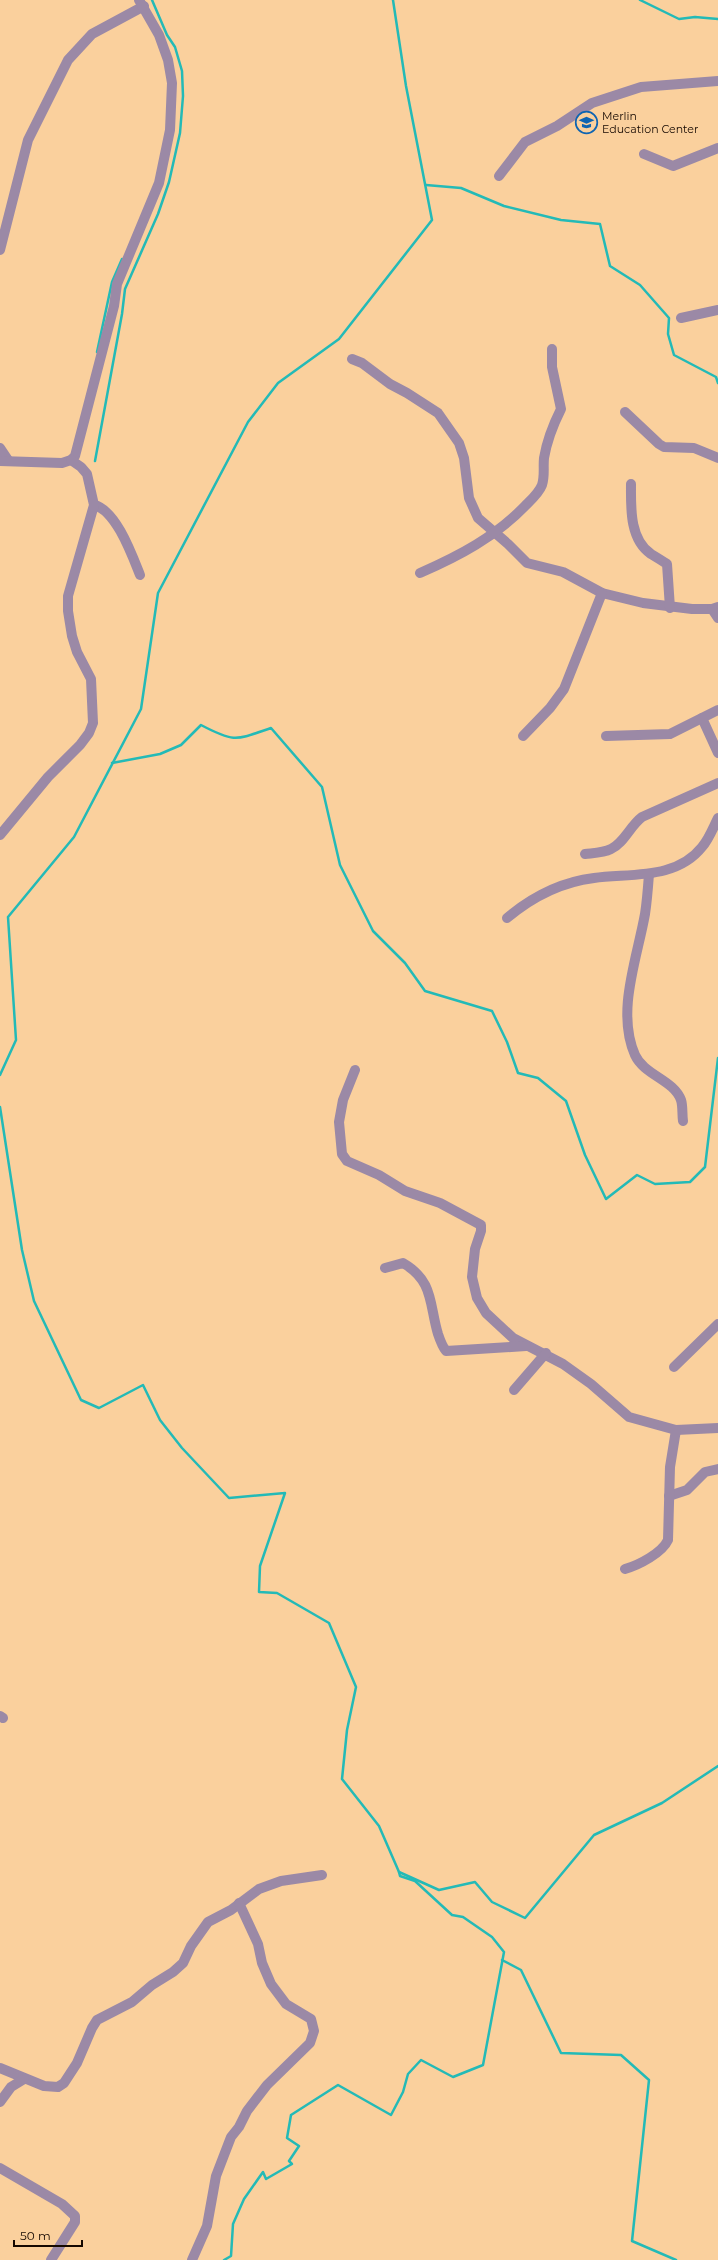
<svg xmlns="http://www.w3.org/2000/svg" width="718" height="2260" font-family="Montserrat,sans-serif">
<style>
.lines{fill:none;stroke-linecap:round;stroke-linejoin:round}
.stream{stroke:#23bab7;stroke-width:2.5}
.minor{stroke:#9b89a6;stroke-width:10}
.labels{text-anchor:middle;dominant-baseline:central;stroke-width:4;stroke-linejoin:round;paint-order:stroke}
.poi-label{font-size:11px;fill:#150800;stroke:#fad09d;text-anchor:start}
</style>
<rect width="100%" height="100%" fill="#fad09d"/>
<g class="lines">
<!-- stream -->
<g class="stream">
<polyline points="640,0 679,19 695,17 718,19"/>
<polyline points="426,185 461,188 504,206 561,220 600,224 610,266 640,285 669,318 668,334 674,355 716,377 718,383"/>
<polyline points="97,352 112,282 122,259"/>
<polyline points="95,461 122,314 125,289 158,214 169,182 180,133 183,96 182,71 175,47 167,35 152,0"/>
<path d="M112,763l48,-9 21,-9 20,-20c34,18 35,15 70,3l51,59 18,78 33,66 32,32 20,28 67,20 15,31 11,31 20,5 28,23 19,54 21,44 31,-24 18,9 35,-2 15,-15 13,-109"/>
<polyline points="0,1075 16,1040 8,917 74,837 141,709 158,593 248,422 278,383 339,339 432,220 406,86 393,0"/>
<polyline points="0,1107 22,1250 34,1301 81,1400 99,1408 143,1385 160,1420 182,1448 229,1498 285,1493 260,1566 259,1592 277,1593 329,1623 356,1687 347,1730 342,1779 379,1826 399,1872 439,1890 475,1882 492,1902 525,1918 594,1835 662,1803 718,1766"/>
<polyline points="502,1960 521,1970 561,2053 621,2055 649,2080 632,2241 676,2260"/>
<polyline points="224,2260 231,2256 233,2224 244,2199 263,2172 266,2179 292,2164 289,2161 299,2146 287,2138 291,2115 338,2085 391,2115 403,2092 408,2074 421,2060 453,2077 483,2065 504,1952 492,1937 463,1917 452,1915 415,1881 400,1876 399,1872"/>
</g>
<!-- minor -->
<g class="minor">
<polyline points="644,154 673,166 718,148"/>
<polyline points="499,176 525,142 557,126 592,103 641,87 718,81"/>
<polyline points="0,250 28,140 68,60 92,34 144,6"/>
<polyline points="681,318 718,310"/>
<polyline points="352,359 362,363 390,384 407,393 438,413 459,443 464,458 469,498 478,518 508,544 527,563 563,572 602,593 643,603 692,609 712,609 718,607"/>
<polyline points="625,412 659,444 664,447 694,448 718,458"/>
<polyline points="0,448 8,460"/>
<polyline points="0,461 62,463 71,460 75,456 114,306 117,284 159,183 170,130 172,83 168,60 159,35 139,0"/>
<path d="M631,484c0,22 -2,55 20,70 5,3 10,6 16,10l3,44"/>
<path d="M94,505c22,5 38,50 46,70"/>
<path d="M420,573c39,-17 75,-36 105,-67 6,-6 14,-13 17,-21 3,-9 1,-18 2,-27 3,-18 9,-33 17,-49l-9,-42v-18"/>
<polyline points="712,609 718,618"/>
<polyline points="702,718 718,753"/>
<polyline points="523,736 550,708 564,689 602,593"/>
<polyline points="606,736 670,734 718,710"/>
<polyline points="0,835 48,777 80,745 89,733 93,723 91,679 77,652 72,636 68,611 68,596 94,505 87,474 81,467 71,460"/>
<path d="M585,854c8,-1 18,-1 26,-5 13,-6 19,-23 31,-32l76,-34"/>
<path d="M649,874c-1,14 -2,27 -4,40 -8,45 -29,98 -10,141 9,20 39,25 46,45 2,6 1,15 2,21"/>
<path d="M507,918c25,-21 54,-36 87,-40 36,-5 82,2 108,-31 7,-8 11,-19 16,-29"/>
<polyline points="355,1070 343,1100 339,1122 342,1154 347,1161 379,1175 405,1191 440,1203 481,1225 481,1231 475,1249 472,1277 477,1298 486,1313 513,1338 563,1364 591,1384 629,1417 676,1430 718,1428"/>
<path d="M385,1268l18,-5c31,18 26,41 35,71 2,6 4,12 8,17l80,-5"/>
<polyline points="674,1367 718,1324"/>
<polyline points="514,1390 546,1353"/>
<polyline points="669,1496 687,1490 705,1472 718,1469"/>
<path d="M625,1569c14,-4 37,-16 43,-29l2,-73 6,-37"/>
<polyline points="0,1716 3,1718"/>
<polyline points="0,2068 44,2086 58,2087 64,2083 77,2063 92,2028 97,2020 132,2002 152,1985 173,1972 183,1963 191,1946 208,1922 231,1910 259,1889 281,1881 322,1875"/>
<polyline points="0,2102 11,2087 24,2079"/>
<polyline points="0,2168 62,2204 75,2216 75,2222 51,2260"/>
<polyline points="192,2260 207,2226 216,2176 231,2137 239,2127 247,2111 267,2085 310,2043 314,2031 311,2019 286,2004 271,1984 262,1963 258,1944 239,1903"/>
</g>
</g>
<!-- icons -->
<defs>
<symbol id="school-ring" viewBox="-11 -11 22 22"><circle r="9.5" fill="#fad09d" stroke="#0e64b2" stroke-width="1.5"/><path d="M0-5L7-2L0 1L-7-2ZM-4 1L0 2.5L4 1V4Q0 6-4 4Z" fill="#0e64b2"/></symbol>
</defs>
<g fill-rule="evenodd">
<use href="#school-ring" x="574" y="110" width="25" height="25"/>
</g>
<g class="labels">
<!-- poi labels -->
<g class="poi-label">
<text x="602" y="116">Merlin<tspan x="602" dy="13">Education Center</tspan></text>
</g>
</g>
<!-- scale -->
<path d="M14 2240v6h68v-6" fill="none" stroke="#150800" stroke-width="2"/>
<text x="20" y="2240" font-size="12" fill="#150800" stroke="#fad09d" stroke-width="3" paint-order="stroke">50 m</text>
</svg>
